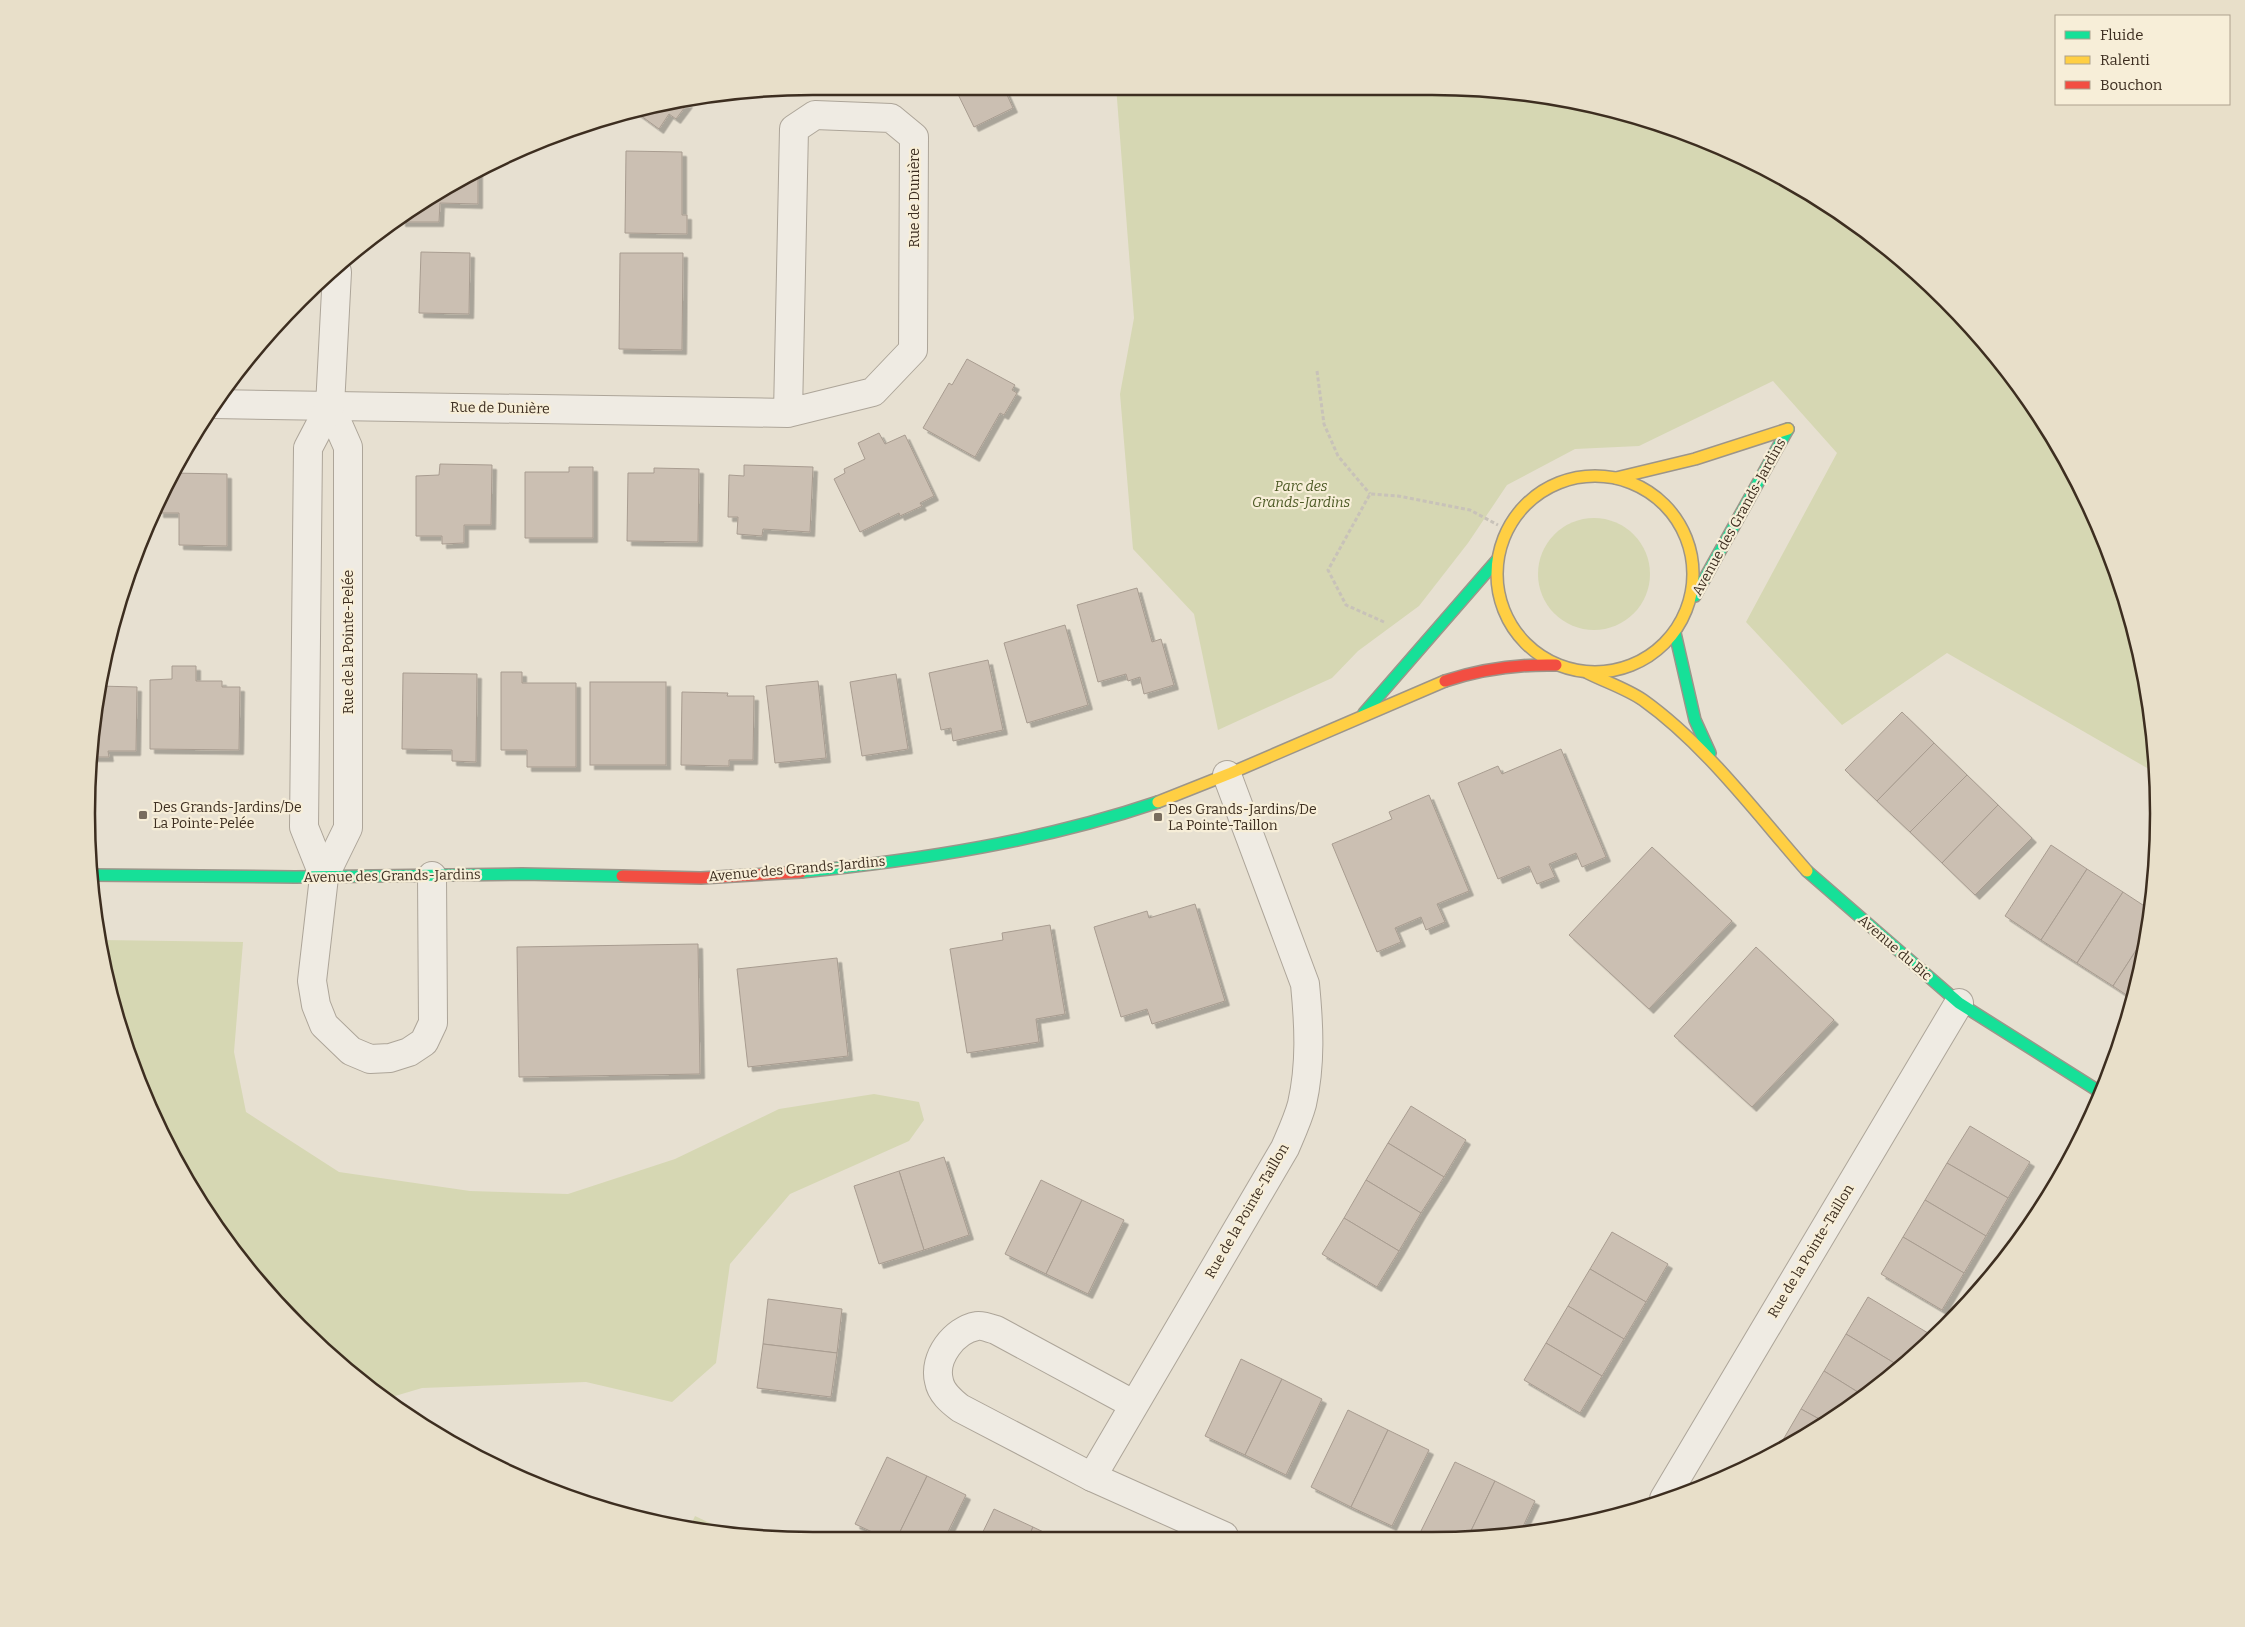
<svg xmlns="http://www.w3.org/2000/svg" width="2245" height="1627" font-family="Bitter,serif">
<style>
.green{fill:#d6d7b3}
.building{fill:#cbbfb2;stroke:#a89c90;filter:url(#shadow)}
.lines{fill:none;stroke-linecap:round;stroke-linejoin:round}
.street-casing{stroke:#ada599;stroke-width:30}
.fast-casing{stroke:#9c958a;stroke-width:14}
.slow-casing{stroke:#9c958a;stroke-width:14}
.jam-casing{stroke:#9c958a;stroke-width:14}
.path{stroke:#c8c2b9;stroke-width:3;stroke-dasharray:4 2.5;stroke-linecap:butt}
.street{stroke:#efebe3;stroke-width:28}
.fast{stroke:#16e098;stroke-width:11}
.slow{stroke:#ffcf43;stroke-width:11}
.jam{stroke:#f24e42;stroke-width:11}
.poi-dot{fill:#786c5e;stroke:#f7eed8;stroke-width:2}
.labels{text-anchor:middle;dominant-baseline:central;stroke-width:4.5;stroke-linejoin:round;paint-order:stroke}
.street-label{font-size:14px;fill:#3d2e20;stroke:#f7eed8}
.park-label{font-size:14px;font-style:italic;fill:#4d5a26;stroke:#f7eed8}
.poi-label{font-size:14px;fill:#3d2e20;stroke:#f7eed8;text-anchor:start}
.rim{fill:none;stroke:#3d2e20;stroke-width:2.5}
</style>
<defs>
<filter id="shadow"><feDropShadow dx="4.5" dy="4.5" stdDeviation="0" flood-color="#0004"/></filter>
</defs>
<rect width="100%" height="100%" fill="#e7e0d1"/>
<!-- green -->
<g class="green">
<polygon points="1116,86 1432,86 1574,100 1710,142 1795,184 1911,267 1978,334 2061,450 2120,580 2153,719 2154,772 1947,653 1842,725 1746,622 1837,453 1773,381 1639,446 1575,449 1507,485 1468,543 1419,606 1358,651 1332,678 1218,730 1194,614 1133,549 1120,394 1134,318"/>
<circle cx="1594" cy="574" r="56"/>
<polygon points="101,940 243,942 234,1052 246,1112 339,1172 470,1191 568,1194 675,1159 779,1109 874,1094 919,1102 924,1120 909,1141 790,1194 730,1264 716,1363 672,1402 586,1382 422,1388 385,1399 371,1390 267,1293 209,1217 142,1092"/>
<polygon points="695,1516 731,1533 690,1527"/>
</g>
<!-- building -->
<g class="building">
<polygon points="954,86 1003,86 1013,108 974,127"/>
<polygon points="688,103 676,119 669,114 659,129 633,110"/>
<polygon points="626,151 682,152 682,215 687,215 687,234 625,233"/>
<polygon points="478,169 478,204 440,203 439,222 401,222 401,216 410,209"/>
<polygon points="421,252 470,253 469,314 419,313"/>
<polygon points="620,253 683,253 682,350 619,349"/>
<polygon points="967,359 1015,385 1012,390 1017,393 1004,415 1000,413 975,457 923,428 949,383 952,385"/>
<polygon points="879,433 885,444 905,435 934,496 920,503 922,506 900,516 899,513 860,532 834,479 845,473 844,469 865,459 858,443"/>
<polygon points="440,464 492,465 491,525 464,525 464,543 442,544 442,536 416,536 416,476 439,475"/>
<polygon points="744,465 813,467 810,532 763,529 762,536 737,534 738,517 728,517 729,475 744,476"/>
<polygon points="569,467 593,467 593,538 525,538 525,472 569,472"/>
<polygon points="654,468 699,469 698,542 627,541 628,473 654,473"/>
<polygon points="172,473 227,474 227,546 179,545 179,513 159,513 159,498"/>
<polygon points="1137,588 1152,642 1161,639 1174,685 1144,694 1140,677 1128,681 1126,674 1098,682 1077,605"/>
<polygon points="1065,625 1088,705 1027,723 1004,643"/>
<polygon points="988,660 1003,730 953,741 951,728 941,730 929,673"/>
<polygon points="172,666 196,666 196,681 222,681 222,687 240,687 239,750 150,749 150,680 172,679"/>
<polygon points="501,672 522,672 522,683 576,683 576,767 527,767 527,750 501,750"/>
<polygon points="403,673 477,674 476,762 452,761 452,750 402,749"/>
<polygon points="896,674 908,749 862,756 850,682"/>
<polygon points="818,681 826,758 775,763 766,686"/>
<rect x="590" y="682" width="76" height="83"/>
<polygon points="99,686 137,687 136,751 108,751 109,757 90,757 93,718"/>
<polygon points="682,692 728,693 727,696 754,696 753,760 729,760 729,766 681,765"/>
<polygon points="1902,712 1934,743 1877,801 1845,770"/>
<polygon points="1934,743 1967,775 1910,832 1877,801"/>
<polygon points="1561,749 1606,857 1582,867 1576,853 1549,864 1555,877 1537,884 1529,866 1498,879 1458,783 1498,766 1502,774"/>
<polygon points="1967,775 1998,805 1942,863 1910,832"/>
<polygon points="1429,795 1469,891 1437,904 1445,922 1426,930 1421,917 1395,928 1401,942 1377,952 1332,844 1392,819 1389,812"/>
<polygon points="1998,805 2032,838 1975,895 1942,863"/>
<polygon points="2051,845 2087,869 2041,940 2005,916"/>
<polygon points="1652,847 1732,921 1649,1009 1569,935"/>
<polygon points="2087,869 2123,892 2077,963 2041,940"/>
<polygon points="2123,892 2149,909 2144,938 2113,986 2077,963"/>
<polygon points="1195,904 1225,1001 1152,1024 1147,1009 1121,1017 1094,927 1147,911 1149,918"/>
<polygon points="1050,925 1065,1014 1036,1019 1039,1042 967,1053 950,949 1003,940 1002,933"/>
<polygon points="2144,938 2134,1000 2113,986"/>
<polygon points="698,944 700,1074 519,1077 517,947"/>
<polygon points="1756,947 1834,1020 1752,1107 1674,1036"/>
<polygon points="837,958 848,1056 748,1067 737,969"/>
<polygon points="1411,1106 1466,1140 1444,1177 1388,1143"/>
<polygon points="1970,1126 2030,1162 2008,1198 1947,1163"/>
<polygon points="1388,1143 1444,1177 1421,1213 1366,1180"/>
<polygon points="944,1157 969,1235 924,1250 899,1171"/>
<polygon points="1947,1163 2008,1198 1986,1236 1925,1200"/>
<polygon points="899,1171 924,1250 879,1264 854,1186"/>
<polygon points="1041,1180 1082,1200 1046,1274 1005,1254"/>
<polygon points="1366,1180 1421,1213 1399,1251 1344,1218"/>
<polygon points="1082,1200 1124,1220 1088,1294 1046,1274"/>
<polygon points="1925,1200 1986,1236 1964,1273 1903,1237"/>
<polygon points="1344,1218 1399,1251 1377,1287 1322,1254"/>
<polygon points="1612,1232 1668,1264 1646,1302 1590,1269"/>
<polygon points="1903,1237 1964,1273 1942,1310 1881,1274"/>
<polygon points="1590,1269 1646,1302 1624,1339 1568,1306"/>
<polygon points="1868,1297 1928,1333 1914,1357 1901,1367 1846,1334"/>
<polygon points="768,1299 842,1309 837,1353 763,1344"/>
<polygon points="1568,1306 1624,1339 1602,1376 1546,1343"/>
<polygon points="1846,1334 1901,1367 1861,1394 1824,1371"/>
<polygon points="1546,1343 1602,1376 1580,1413 1524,1380"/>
<polygon points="763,1344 837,1353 831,1397 757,1388"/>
<polygon points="1241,1359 1282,1379 1245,1455 1205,1436"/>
<polygon points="1824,1371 1861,1394 1821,1420 1801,1409"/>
<polygon points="1282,1379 1322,1399 1286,1475 1245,1455"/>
<polygon points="1801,1409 1821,1420 1782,1447 1780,1445"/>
<polygon points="1348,1410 1388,1430 1351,1507 1311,1487"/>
<polygon points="1388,1430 1429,1450 1392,1526 1351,1507"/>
<polygon points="887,1457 927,1476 897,1538 885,1538 855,1524"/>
<polygon points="1455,1462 1495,1481 1469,1535 1419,1535"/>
<polygon points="927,1476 966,1495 945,1538 897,1538"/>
<polygon points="1495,1481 1535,1501 1519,1535 1469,1535"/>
<polygon points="994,1509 1033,1527 1028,1538 980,1538"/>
<polygon points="1033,1527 1054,1537 1028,1538"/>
</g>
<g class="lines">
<defs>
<g id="street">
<polyline points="213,404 788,413 873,392 913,350 914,137 891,118 815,115 794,129 788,413"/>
<polyline points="330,406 348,447 348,828 324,877 312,981 316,1005 324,1025 351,1051 370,1059 390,1058 409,1052 424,1042 433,1023 432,876"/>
<polyline points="324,877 304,827 308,448 330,406 337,272"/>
<path d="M1133,1404l-137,-74c-6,-2 -14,-5 -19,-4 -23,4 -44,32 -38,55 2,12 12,20 21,27l132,69 132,59"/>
<path d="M1092,1477l193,-329c6,-14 13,-29 17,-44 9,-40 7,-79 3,-120l-78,-209"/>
<polyline points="1664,1499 1959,1003"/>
</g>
<g id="fast">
<polyline points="1695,596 1788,429"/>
<polyline points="1675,633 1695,720 1710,753"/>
<polyline points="1364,713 1497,560"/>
<polyline points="1807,871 1959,1003 2100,1092"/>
<path d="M801,872c120,-12 242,-31 357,-70"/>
<polyline points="90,875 295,877 522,874 622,876"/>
</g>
<g id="slow">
<circle cx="1595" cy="574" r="98"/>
<polyline points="1616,478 1695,459 1788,429"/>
<path d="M1588,673c18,9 39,16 55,27 63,45 113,113 164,171"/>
<polyline points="1158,802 1231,773 1445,681"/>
</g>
<g id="jam">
<path d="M1445,681c37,-12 72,-17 111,-16"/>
<polyline points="622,876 701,878 801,872"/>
</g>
</defs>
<!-- street casing -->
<use href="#street" class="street-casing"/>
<!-- fast casing -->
<use href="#fast" class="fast-casing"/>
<!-- slow casing -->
<use href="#slow" class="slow-casing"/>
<!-- jam casing -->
<use href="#jam" class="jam-casing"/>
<!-- path -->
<g class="path">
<polyline points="1317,371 1324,424 1338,456 1370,494"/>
<polyline points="1384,622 1346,605 1328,570 1370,494 1398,496 1470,510 1498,525"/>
</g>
<!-- street -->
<use href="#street" class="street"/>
<!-- fast -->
<use href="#fast" class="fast"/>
<!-- slow -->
<use href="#slow" class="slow"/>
<!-- jam -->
<use href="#jam" class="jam"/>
</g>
<!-- markers -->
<g class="poi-dot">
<rect x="138" y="810" width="10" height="10" rx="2.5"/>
<rect x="1153" y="812" width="10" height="10" rx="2.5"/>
</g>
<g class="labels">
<!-- street labels -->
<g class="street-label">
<text transform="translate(914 198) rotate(-90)">Rue de Dunière</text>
<text transform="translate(500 408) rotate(1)">Rue de Dunière</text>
<text transform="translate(1739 517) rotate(-61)">Avenue des Grands-Jardins</text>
<text transform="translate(348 642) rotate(-90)">Rue de la Pointe-Pelée</text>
<text transform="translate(797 869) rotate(-5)">Avenue des Grands-Jardins</text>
<text transform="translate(392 876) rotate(-1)">Avenue des Grands-Jardins</text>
<text transform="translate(1895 948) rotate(41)">Avenue du Bic</text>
<text transform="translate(1247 1211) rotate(-60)">Rue de la Pointe-Taillon</text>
<text transform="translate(1811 1251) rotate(-59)">Rue de la Pointe-Taillon</text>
</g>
<!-- park labels -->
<g class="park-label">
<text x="1301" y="486">Parc des<tspan x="1301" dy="16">Grands-Jardins</tspan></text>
</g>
<!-- poi labels -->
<g class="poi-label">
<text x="153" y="807">Des Grands-Jardins/De<tspan x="153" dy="16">La Pointe-Pelée</tspan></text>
<text x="1168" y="809">Des Grands-Jardins/De<tspan x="1168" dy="16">La Pointe-Taillon</tspan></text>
</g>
</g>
<!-- crop -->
<path d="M0 0H2245V1627H0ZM813 95H1432A718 718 0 0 1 2150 813V814A718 718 0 0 1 1432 1532H813A718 718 0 0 1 95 814V813A718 718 0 0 1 813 95Z" fill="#e8dfc9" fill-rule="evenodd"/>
<path class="rim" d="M813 95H1432A718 718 0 0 1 2150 813V814A718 718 0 0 1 1432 1532H813A718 718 0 0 1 95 814V813A718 718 0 0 1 813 95Z"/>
<!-- legend -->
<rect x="2055" y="15" width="175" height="90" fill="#f7eed8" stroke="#ada18e"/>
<rect x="2065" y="31" width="25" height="8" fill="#16e098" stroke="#ada18e"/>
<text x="2100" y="40" font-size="15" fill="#3d2e20">Fluide</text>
<rect x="2065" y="56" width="25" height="8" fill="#ffcf43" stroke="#ada18e"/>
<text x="2100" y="65" font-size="15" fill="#3d2e20">Ralenti</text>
<rect x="2065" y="81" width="25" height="8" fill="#f24e42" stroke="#ada18e"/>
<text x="2100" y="90" font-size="15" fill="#3d2e20">Bouchon</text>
</svg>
